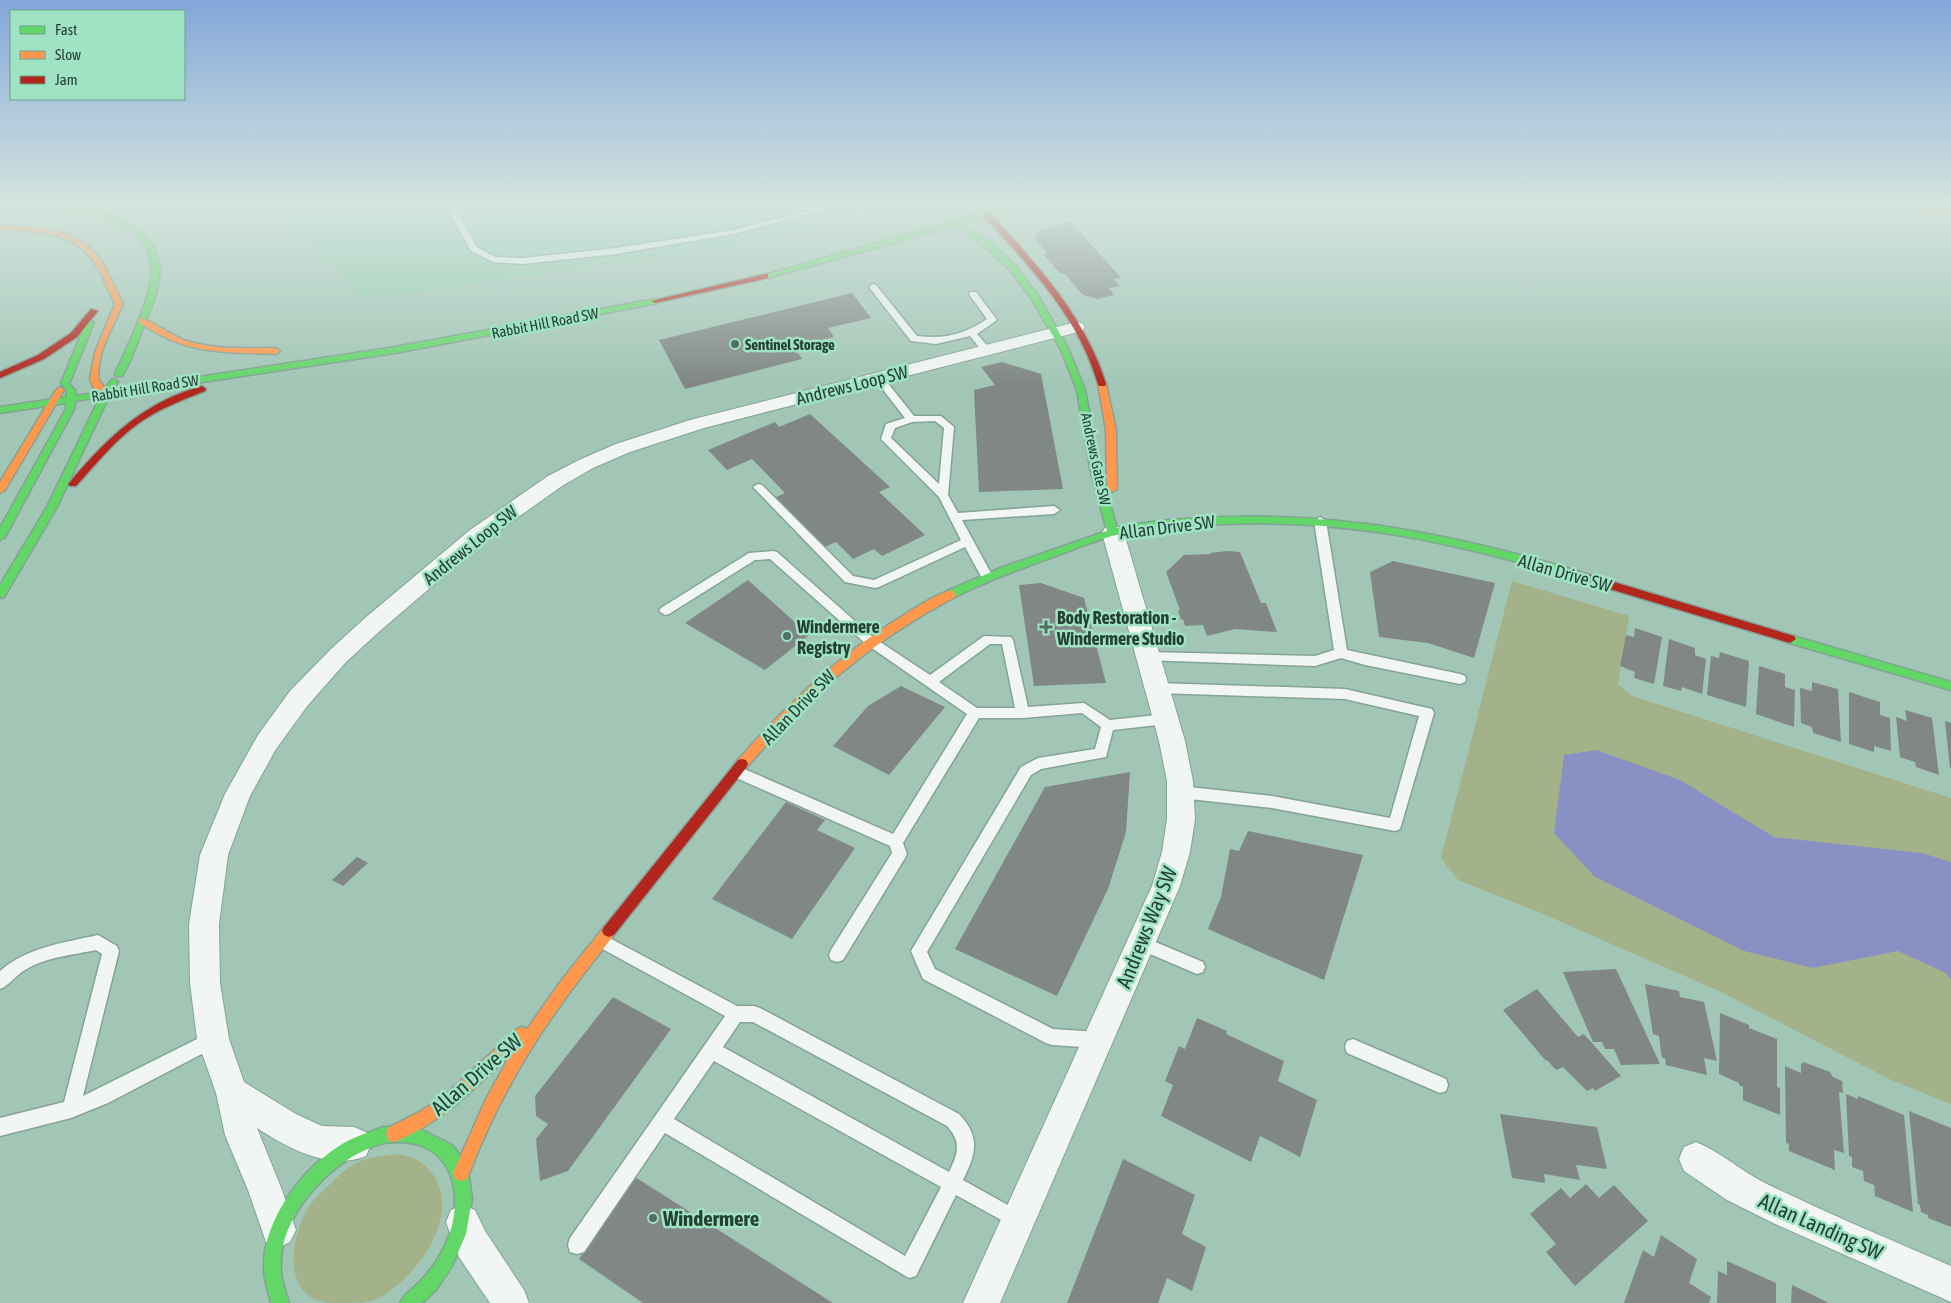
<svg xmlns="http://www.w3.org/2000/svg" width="1951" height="1303" font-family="'Asap Condensed',sans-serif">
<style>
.built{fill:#90cab0}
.green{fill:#a4b289}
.water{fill:#8990c3}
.building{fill:#808786}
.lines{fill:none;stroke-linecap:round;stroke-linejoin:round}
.lane-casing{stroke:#85a296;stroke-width:3}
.street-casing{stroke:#85a296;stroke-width:2}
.fast-casing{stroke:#85a296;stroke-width:3}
.slow-casing{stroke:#85a296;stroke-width:3}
.jam-casing{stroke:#85a296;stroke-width:3}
.lane{fill:#f1f6f4;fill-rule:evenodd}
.street{fill:#f1f6f4;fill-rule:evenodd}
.fast{fill:#63d668;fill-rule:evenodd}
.slow{fill:#ff974d;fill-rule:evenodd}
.jam{fill:#b3261e;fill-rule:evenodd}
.poi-dot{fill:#506f62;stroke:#a0e2c4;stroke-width:2}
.labels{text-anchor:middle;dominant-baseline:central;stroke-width:5;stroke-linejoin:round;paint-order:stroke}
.far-street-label{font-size:15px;fill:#244034;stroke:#a0e2c4}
.far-poi-label{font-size:15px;font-weight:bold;fill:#244034;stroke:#a0e2c4;text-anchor:start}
.street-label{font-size:18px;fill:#244034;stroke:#a0e2c4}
.poi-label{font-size:18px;font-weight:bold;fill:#244034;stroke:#a0e2c4;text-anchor:start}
.near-street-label{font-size:21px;fill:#244034;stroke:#a0e2c4}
.near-poi-label{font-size:21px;font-weight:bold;fill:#244034;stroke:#a0e2c4;text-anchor:start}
</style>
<rect width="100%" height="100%" fill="#a2c6b6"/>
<!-- built -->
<polygon class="built" points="266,202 902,202 727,248 364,299"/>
<!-- green -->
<g class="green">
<polygon points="1512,581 1629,616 1618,684 1632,696 1951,798 1951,1104 1889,1079 1721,992 1536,911 1458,880 1441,858"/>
<path d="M398,1154c7,2 16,3 21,7 55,38 1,118 -44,139 -11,3 -23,3 -34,3 -11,0 -19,0 -29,-5 -30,-18 -18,-69 -2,-93 6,-8 32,-33 41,-39 14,-9 31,-10 47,-12z"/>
</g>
<!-- water -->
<polygon class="water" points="1596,750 1680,780 1774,837 1922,853 1951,862 1951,979 1944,972 1898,951 1813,968 1744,951 1595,877 1554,833 1564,755"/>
<!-- building -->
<g class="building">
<polygon points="1070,221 1121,278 1113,279 1120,286 1109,288 1114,295 1098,299 1083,295 1064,273 1061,274 1043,254 1047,253 1035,238 1038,232"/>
<polygon points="852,293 871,318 828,328 834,337 794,347 802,359 685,389 659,340"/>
<polygon points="1002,362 1041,374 1063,489 979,492 974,390 995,385 981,367"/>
<polygon points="810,414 890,487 879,492 925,535 882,556 874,549 853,559 836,542 825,547 776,497 785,493 752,459 727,470 708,450 775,422 779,427"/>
<polygon points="1228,551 1240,552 1261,603 1266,603 1277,632 1235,629 1207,636 1203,625 1185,626 1183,619 1181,620 1178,610 1180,610 1166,572 1184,555 1211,554 1210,553"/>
<polygon points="1393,561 1495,583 1474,658 1428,643 1379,637 1370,572"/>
<polygon points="748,580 809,635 765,670 685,623"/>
<polygon points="1041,583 1084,598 1106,683 1034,686 1019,585"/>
<polygon points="1635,628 1662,637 1654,684 1634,678 1635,672 1620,666 1626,635 1634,637"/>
<polygon points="1669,639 1695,648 1695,655 1706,659 1702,694 1682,687 1681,691 1663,686"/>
<polygon points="1720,652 1749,661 1746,707 1707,695 1711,656 1719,658"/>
<polygon points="1759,666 1785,674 1785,687 1795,690 1794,727 1756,714"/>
<polygon points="1812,682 1838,689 1841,742 1813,733 1812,727 1801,723 1800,688 1812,691"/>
<polygon points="901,686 945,707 889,775 833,746 868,706"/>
<polygon points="1849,692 1880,702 1880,715 1890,718 1891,751 1874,746 1874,752 1849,744"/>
<polygon points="1905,710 1932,718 1939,775 1916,767 1915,762 1900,757 1896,717 1907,721"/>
<polygon points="1945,721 1951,723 1951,768 1950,768"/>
<polygon points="1130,772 1126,832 1108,889 1057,996 955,949 1045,787"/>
<polygon points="786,802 825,820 817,830 855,848 792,939 712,899"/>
<polygon points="1248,831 1363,855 1324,980 1208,929 1221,897 1230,849 1239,851"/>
<polygon points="357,857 368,863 343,886 332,880"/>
<polygon points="1616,969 1660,1064 1621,1065 1614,1049 1605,1049 1602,1042 1593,1042 1563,972"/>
<polygon points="1645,984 1679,991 1680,997 1704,1002 1717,1061 1704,1058 1707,1075 1666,1065 1665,1058 1662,1058 1659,1036 1653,1034"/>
<polygon points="1537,989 1578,1037 1584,1034 1621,1076 1595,1091 1593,1088 1587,1091 1563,1067 1556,1070 1547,1060 1546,1061 1503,1010"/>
<polygon points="613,997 671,1029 568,1171 540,1181 536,1139 548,1124 536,1116 535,1096"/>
<polygon points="1720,1013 1749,1025 1749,1028 1777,1039 1777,1087 1780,1088 1780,1115 1743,1100 1743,1087 1739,1085 1739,1083 1719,1074"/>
<polygon points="1197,1018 1227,1031 1226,1034 1284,1061 1278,1081 1317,1100 1300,1157 1260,1136 1251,1162 1161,1116 1173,1085 1165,1081 1179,1046 1185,1049"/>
<polygon points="1803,1062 1830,1072 1833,1077 1842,1081 1843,1093 1839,1092 1844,1153 1834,1150 1835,1170 1789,1151 1789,1144 1786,1143 1785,1066 1801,1073 1801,1063 1803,1064"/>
<polygon points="1846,1094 1858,1099 1858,1096 1904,1115 1913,1212 1875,1196 1874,1185 1864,1181 1863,1171 1852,1167 1852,1157 1849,1156"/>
<polygon points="1909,1111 1951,1128 1951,1227 1928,1218 1928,1215 1921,1212 1920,1205 1918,1204"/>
<polygon points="1500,1114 1597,1127 1607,1169 1576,1165 1580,1180 1544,1174 1545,1183 1512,1178"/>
<polygon points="1123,1159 1195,1195 1182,1234 1206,1247 1192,1291 1167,1278 1158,1303 1067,1303"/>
<polygon points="635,1177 833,1303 643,1303 579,1259"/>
<polygon points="1586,1184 1599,1198 1614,1185 1648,1221 1575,1286 1546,1252 1556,1244 1530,1214 1561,1188 1570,1198"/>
<polygon points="1661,1235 1697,1259 1689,1283 1711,1297 1709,1303 1624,1303 1643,1250 1654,1257"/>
<polygon points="1727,1261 1776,1283 1776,1303 1717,1303 1718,1271 1727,1275"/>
<polygon points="1792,1285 1829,1303 1791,1303"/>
</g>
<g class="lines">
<defs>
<g id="lane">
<polygon points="444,202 452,202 477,247 495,257 523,258 616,248 734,230 840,202 853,202 734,234 616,254 523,264 493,262 471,251"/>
<polygon points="935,202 943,202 950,209 943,211"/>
<path d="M873,284l3,1 41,51c28,3 46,-1 70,-17l-18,-25 1,-2h6l21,28 -20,14 14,16 -2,2h-6l-13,-16 -34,8 -25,-3 -42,-54z"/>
<path d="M879,375l3,1 32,40h27l13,11 -6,68 10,18 96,-7 6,4 -6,4 -92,6 31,57 -2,3h-8l-18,-33 -86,40 -4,1 -30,-6 -92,-95 5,-3 4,1 91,91 21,4 87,-40 -22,-43 -58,-58 5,-15 19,-6 -31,-40zM935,421l9,7 -5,56 -48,-46 4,-10 17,-6z"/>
<polygon points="1320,517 1326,521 1347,650 1460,674 1465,676 1466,679 1465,682 1460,684 1365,665 1341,658 1315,666 1144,660 1142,657 1144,654 1148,652 1315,656 1334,650 1314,521"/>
<path d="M773,551l4,1 97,86 56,37 54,-39 27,1 2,3 15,67 56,-4 26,17 56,-6 5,1 2,4 -2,4 -5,1 -53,6 -7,27 -65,12 -10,6 -104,177 8,17 118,60 45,3 6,2 2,6 -2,6 -6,2 -46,-3 -6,-2 -123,-64 -12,-28 110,-184 17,-9 57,-9 6,-22 -19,-14 -59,5h-44l-76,125 4,11 -2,4 -62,102 -6,2 -6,-2 -2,-5 2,-5 61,-97 -2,-7 -158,-70 -2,-4 2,-4 5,-2 5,2 151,66 74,-120 -101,-70 -96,-85 -15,1 -86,54 -4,1 -6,-4 2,-3 88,-55zM990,644h12l13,64h-38l-38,-26z"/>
<polygon points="1157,683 1345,689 1432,709 1434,713 1400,829 1395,831 1272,808 1180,798 1175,796 1173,792 1175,788 1180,786 1272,796 1390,818 1419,716 1345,699 1157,693 1152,691 1151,688 1152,685"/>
<path d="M602,934l135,72h17l6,2 199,106c22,23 17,40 4,66l61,34 3,6 -3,6 -6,3 -6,-3 -56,-31 -40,81 -7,2 -244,-145 -81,119 -7,2 -7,-2 -2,-7 2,-7 155,-222 -128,-70 -3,-5 3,-5zM740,1022h13l194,104c15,17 11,27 2,46l-226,-125zM714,1061l227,126 -36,69 -231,-137z"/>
<path d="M98,935l19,11 2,5 -36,145 130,-65 6,2 2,6 -2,6 -111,58 -37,15 -71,18v-18l64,-16 38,-148 -6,-4c-23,5 -50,7 -71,20 -9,5 -15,15 -25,19v-18c27,-24 63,-28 98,-36z"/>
<polygon points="1141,936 1203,962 1205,967 1203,972 1197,974 1136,948 1133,943 1136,938"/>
<polygon points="1353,1039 1446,1079 1448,1085 1446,1091 1440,1093 1347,1053 1345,1047 1347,1041"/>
</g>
<g id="street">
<path d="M1076,322l6,1 3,4 -3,4 -378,97 -74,24 -37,16 -31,18 -76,54 -105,90 -35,32 -38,43 -32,44 -26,47 -22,59 -9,69 1,59 9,56 15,43 52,32 26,12 32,1 12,5 5,12 -5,12c-37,15 -78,-8 -109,-28l25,62 14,40 -6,12 -12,6 -12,-6 -18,-52 -23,-55 -9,-42 -19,-54 -7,-56 -1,-59 11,-69 25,-61 33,-59 32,-44 40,-41 35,-32 105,-88 78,-54 31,-16 37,-16 74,-24z"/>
<polygon points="1113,526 1121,528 1124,533 1185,741 1193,781 1195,819 1190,852 1180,886 1000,1303 963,1303 1152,886 1162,852 1167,819 1167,781 1159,741 1102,533 1105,528"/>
<path d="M1696,1142c25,10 45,29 69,41 61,30 124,56 186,83v36l-178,-79 -46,-23 -43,-29 -5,-12 5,-12z"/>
<polygon points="463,1205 475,1210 485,1231 524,1290 529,1303 490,1303 459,1257 446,1222 451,1210"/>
</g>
<g id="fast">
<path d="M1020,202h11l-69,22 31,20 22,21 24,32 29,51 17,42 15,78 17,60c34,-8 70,-10 106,-11 123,-4 230,18 348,52l1,3 -1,3 -4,1c-117,-34 -218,-57 -341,-52 -36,1 -71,3 -106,10 -22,5 -45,15 -67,23 -34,12 -66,24 -98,40h-8l-1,-3 1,-3 56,-24 104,-36 -17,-63 -13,-78 -17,-42 -29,-50 -22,-29 -22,-21 -32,-22 -187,52 -7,-2z"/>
<path d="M0,205c47,-1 144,-3 158,55 5,20 -6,45 -13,63 -7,18 -13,37 -23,53h-6l-1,-2c12,-28 41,-82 36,-112 -8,-56 -109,-53 -151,-53z"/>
<polygon points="655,299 658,299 658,303 395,353 109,396 57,507 4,597 0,598 0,585 47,507 100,397 75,401 74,409 5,537 0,540 0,528 66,409 66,403 0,413 0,407 66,397 67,391 61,383 87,320 94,322 69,384 75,390 75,396 103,392 111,380 114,379 118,382 113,390 395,347"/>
<polygon points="1790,635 1951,682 1951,690 1786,642 1784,639"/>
<path d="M383,1127h33l36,18 5,6 12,26 3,22 -6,35 -14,32 -16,24 -14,13h-22c5,-11 16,-16 23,-25 11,-11 22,-30 27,-45 16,-52 -6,-99 -66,-90 -5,1 -10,3 -14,5 -45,18 -92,71 -89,122 0,10 5,23 8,33h-18c-2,-10 -7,-23 -7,-33 -2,-50 39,-103 80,-127 12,-7 26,-11 39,-16z"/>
</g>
<g id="slow">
<polygon points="1878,202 1893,202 1951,213 1951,217"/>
<path d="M0,225c36,2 81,3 102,37 8,13 14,28 21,42 -10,23 -28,52 -24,77l10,11v4c-9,1 -17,-8 -19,-17l5,-27 20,-48c-7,-14 -12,-29 -21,-42 -20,-31 -61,-30 -94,-33z"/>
<path d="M139,318c7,-1 34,18 45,22 29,10 61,8 92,8l4,3 -4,3c-54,-2 -91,1 -137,-32z"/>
<polygon points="1102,381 1106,384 1116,430 1117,489 1112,492 1107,489 1106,430 1098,384"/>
<polygon points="60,387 64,390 5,490 0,493 0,482 56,390"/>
<path d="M951,590l5,4 -1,3c-85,45 -146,98 -209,171l-4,1 -4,-1 -2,-4 2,-4c49,-56 102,-106 166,-145 14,-9 31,-20 47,-25z"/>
<path d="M609,925l5,2 2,4 -2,4c-39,49 -77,99 -106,154 -16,29 -29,59 -41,90l-6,2 -6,-2 -2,-6 33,-74 25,-45c-38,35 -68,68 -117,88l-6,-2 -2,-6 2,-6 31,-16 22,-13 76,-70 5,-2 5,2 34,-48 43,-54z"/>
</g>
<g id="jam">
<path d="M984,213h6c47,52 95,103 116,171l-1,2h-6l-1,-2c-20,-67 -67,-117 -114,-167z"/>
<polygon points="765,274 768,274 768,278 655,303 651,301"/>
<polygon points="91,309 98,311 77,337 44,359 0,378 0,372 38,355 71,333"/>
<path d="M202,386l4,3 -1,2c-23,9 -46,18 -66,32 -24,17 -43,41 -63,63h-6l-2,-2 2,-2c37,-44 74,-80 132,-96z"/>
<polygon points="1567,568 1794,636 1796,639 1790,643 1563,575 1562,572 1563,569"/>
<polygon points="742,759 746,760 748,764 746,768 614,935 609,937 604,935 602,931 604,927 738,760"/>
</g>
</defs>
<!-- lane casing -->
<use href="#lane" class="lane-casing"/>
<!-- street casing -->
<use href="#street" class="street-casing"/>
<!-- fast casing -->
<use href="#fast" class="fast-casing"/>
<!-- slow casing -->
<use href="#slow" class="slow-casing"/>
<!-- jam casing -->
<use href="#jam" class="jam-casing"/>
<!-- lane -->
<use href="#lane" class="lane"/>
<!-- street -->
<use href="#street" class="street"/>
<!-- fast -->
<use href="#fast" class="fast"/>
<!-- slow -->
<use href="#slow" class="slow"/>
<!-- jam -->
<use href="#jam" class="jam"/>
</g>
<!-- sky -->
<linearGradient id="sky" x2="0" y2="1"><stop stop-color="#82a6d9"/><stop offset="0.53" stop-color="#d5e5de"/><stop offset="1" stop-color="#d5e5de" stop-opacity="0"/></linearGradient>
<rect width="1951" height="384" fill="url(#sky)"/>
<!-- markers -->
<g class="poi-dot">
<circle cx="735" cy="344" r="5"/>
<path d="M1043.5 619.5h5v5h5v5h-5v5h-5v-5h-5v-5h5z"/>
<circle cx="787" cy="636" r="5"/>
<circle cx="653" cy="1218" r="5"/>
</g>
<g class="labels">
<!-- far-street labels -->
<g class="far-street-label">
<text transform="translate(545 323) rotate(-11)">Rabbit Hill Road SW</text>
<text transform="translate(145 388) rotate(-9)">Rabbit Hill Road SW</text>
<text transform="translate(1096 459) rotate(78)">Andrews Gate SW</text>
</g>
<!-- far-poi labels -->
<g class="far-poi-label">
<text x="745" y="344">Sentinel Storage</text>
</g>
<!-- street labels -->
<g class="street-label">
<text transform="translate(852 385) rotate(-14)">Andrews Loop SW</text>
<text transform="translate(1167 527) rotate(-7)">Allan Drive SW</text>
<text transform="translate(470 545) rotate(-39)">Andrews Loop SW</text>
<text transform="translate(1565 573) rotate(16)">Allan Drive SW</text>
<text transform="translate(798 707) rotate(-46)">Allan Drive SW</text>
</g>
<!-- poi labels -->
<g class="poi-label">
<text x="1057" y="617">Body Restoration -<tspan x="1057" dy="21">Windermere Studio</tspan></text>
<text x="797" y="626">Windermere<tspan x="797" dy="21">Registry</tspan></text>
</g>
<!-- near-street labels -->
<g class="near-street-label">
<text transform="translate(1146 927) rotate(-68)">Andrews Way SW</text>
<text transform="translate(476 1074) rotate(-41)">Allan Drive SW</text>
<text transform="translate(1821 1226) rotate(24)">Allan Landing SW</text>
</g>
<!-- near-poi labels -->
<g class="near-poi-label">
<text x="663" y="1218">Windermere</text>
</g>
</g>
<!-- legend -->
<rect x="10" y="10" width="175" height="90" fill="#a0e2c4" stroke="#6ea18a"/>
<rect x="20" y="26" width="25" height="8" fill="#63d668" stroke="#6ea18a"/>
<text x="55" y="35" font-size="15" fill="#244034">Fast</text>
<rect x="20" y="51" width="25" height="8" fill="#ff974d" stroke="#6ea18a"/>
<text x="55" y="60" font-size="15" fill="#244034">Slow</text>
<rect x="20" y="76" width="25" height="8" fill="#b3261e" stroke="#6ea18a"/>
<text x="55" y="85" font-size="15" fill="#244034">Jam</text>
</svg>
